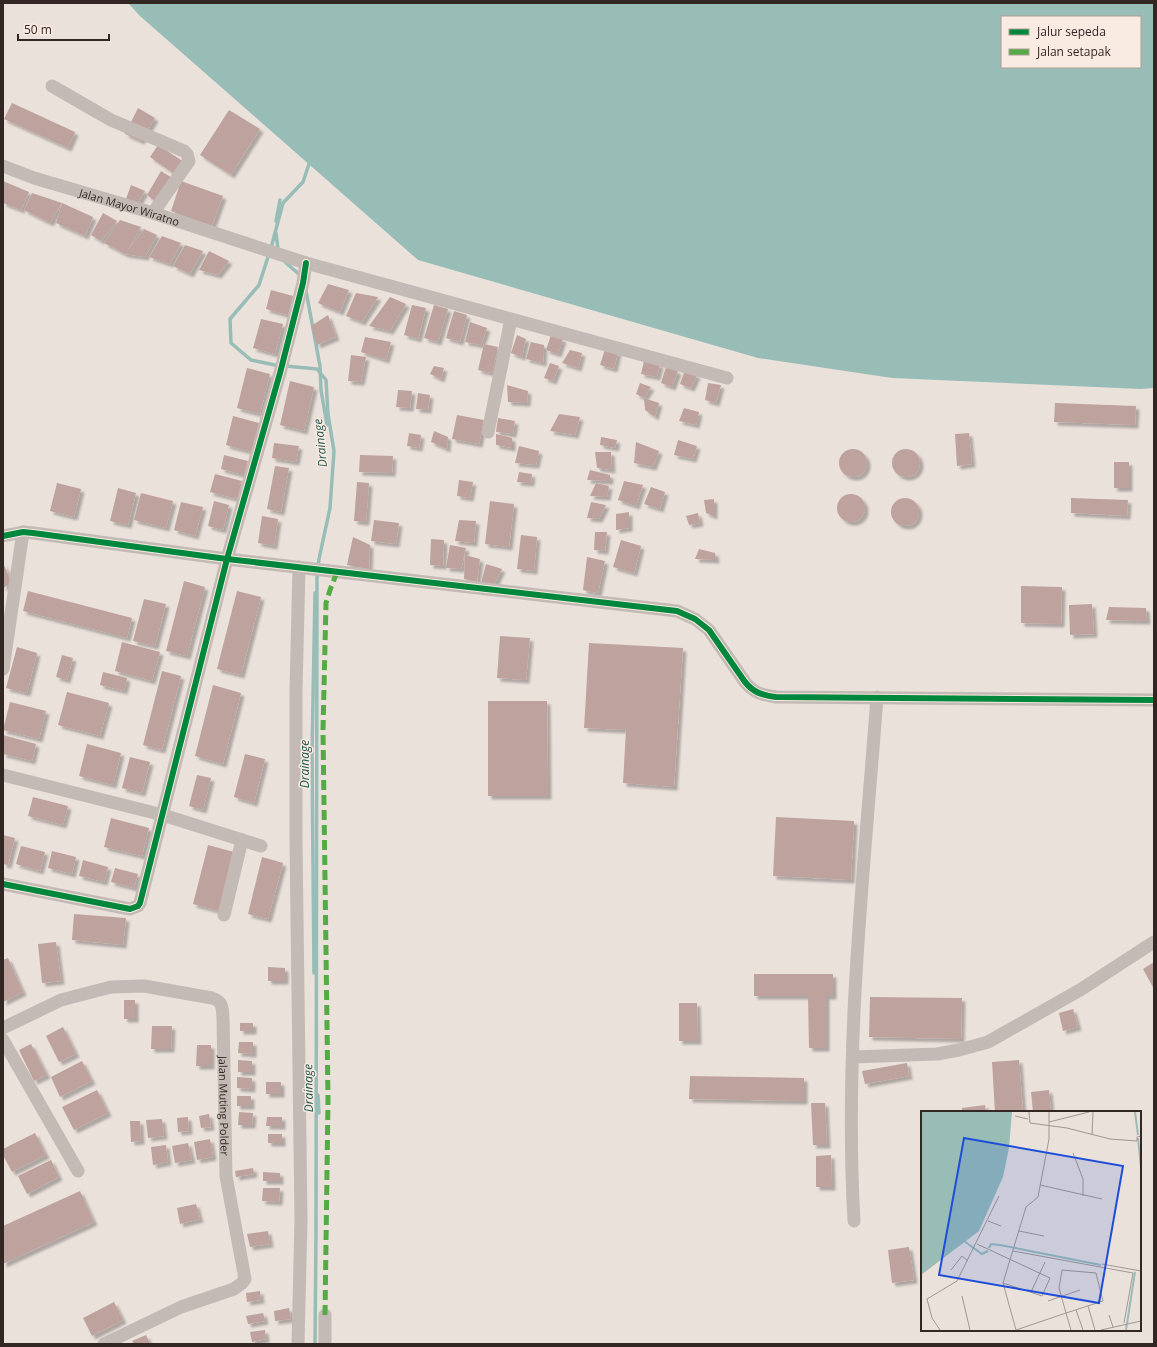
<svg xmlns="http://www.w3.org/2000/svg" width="1157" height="1347" font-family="'Open Sans',sans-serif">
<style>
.water{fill:#98bdb7;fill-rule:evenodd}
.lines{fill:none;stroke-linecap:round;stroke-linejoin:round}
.stream{stroke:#98bdb7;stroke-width:3.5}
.building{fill:#bea29d;filter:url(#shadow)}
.minor{stroke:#c3bab5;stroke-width:13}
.quiet{stroke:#54aa44;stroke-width:5;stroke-dasharray:10 5;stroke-linecap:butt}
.cycleway-casing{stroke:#f9ebe1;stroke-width:8}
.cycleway{stroke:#00873e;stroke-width:6}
.labels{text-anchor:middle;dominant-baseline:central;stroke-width:3;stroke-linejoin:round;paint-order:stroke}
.street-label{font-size:11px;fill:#332724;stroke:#f9ebe1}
.water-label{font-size:12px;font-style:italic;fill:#1a5450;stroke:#f9ebe1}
.inset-river{fill:none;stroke:#98bdb7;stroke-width:2}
.inset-road{fill:none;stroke:#a19792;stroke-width:1}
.view{fill:#1d4ed8;fill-opacity:0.15;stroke:#1d4ed8;stroke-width:2}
.inset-edge{fill:none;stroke:#332724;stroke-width:2}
</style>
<defs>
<filter id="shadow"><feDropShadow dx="3.5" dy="3.5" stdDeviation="1" flood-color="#0004"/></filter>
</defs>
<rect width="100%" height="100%" fill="#ebe1db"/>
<!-- water -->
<path class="water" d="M128,3h1026v385l-14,1 -248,-11 -134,-20 -340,-98 -278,-244zM1002,17h138v50h-138z"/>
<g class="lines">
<!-- stream -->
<g class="stream">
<polyline points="276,221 280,200"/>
<polyline points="276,233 278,250"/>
<polyline points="271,248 283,203 303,182 310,161"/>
<polyline points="269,254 259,285 230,319 231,343 251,360 275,365 317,369 326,380 328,414 334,451 330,508 319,559 317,578 316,1234 315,1344"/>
<polyline points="285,262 301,276"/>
<polyline points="306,291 320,366 321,390 327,425"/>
<polyline points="314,973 312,754 315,593"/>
<polyline points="318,1095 319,1113"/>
</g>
</g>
<!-- building -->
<g class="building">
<polygon points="12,103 75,132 68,148 4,119"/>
<polygon points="138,108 155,118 141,141 125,134"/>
<polygon points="229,110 260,129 231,175 200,155"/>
<polygon points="158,145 184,162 176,175 150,157"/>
<polygon points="161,171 172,178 156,202 147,195"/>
<polygon points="3,181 29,192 21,210 3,203"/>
<polygon points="181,181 223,196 212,226 171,211"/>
<polygon points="131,185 145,191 138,203 126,199"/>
<polygon points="32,193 62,203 50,223 24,210"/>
<polygon points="62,203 93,217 85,236 56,223"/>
<polygon points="103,213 117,221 101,241 91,235"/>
<polygon points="120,220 141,227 126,253 144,229 157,235 145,257 125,254 104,243"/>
<polygon points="162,236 181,243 170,264 149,257"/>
<polygon points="185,245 203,251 190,274 173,266"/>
<polygon points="209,251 229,261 218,275 199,270"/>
<polygon points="328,284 349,290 340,312 318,303"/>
<polygon points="271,290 293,296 288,315 266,309"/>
<polygon points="356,293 378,297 362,322 346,316"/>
<polygon points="390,297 406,304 390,331 369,326"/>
<polygon points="412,305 426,308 418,339 404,335"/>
<polygon points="434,305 448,309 438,342 424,338"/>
<polygon points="454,311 467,315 460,342 446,338"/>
<polygon points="328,315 336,337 317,345 311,326"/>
<polygon points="261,319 283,324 275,354 253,348"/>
<polygon points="470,322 487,328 481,345 465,342"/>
<polygon points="517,335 526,339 522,357 511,353"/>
<polygon points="551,335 563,339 558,354 546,350"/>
<polygon points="365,337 391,342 386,360 361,352"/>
<polygon points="531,342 544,345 543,363 526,359"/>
<polygon points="484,344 498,347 492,373 478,370"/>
<polygon points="605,349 618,352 614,369 600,365"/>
<polygon points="570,350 582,353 578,368 562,363"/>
<polygon points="351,355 366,357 361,382 348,381"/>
<polygon points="644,361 660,364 657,377 641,374"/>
<polygon points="550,363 559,366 553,381 544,378"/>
<polygon points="434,366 444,368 441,379 430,374"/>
<polygon points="666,367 678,371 672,387 661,383"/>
<polygon points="247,368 270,374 260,414 237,408"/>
<polygon points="685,370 697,375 691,388 680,384"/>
<polygon points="290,381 314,387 304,431 280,425"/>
<polygon points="640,383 651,387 644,398 636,394"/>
<polygon points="708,383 721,385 716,403 705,400"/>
<polygon points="507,385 528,391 527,403 508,402"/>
<polygon points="398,390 412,391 410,408 396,407"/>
<polygon points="418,393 430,395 428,410 416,409"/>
<polygon points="644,398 659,403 655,417 645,410"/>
<polygon points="1055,403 1136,406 1135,425 1054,422"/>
<polygon points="684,408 699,412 696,425 679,421"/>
<polygon points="559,414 580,417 575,435 550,431"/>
<polygon points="457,415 484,420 479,444 452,439"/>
<polygon points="233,416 259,423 252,452 226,445"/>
<polygon points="498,418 515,421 513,434 496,432"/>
<polygon points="434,431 448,437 447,449 431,442"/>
<polygon points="409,433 421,435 419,448 407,446"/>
<polygon points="969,433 972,464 957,466 955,434"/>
<polygon points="496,434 512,438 512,448 496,445"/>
<polygon points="601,437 617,440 615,448 600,445"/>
<polygon points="678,440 697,446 693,459 674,455"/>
<polygon points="636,442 659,451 653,467 634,463"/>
<polygon points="274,443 299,446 296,462 272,458"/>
<polygon points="519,446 539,451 536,465 515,463"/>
<circle cx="906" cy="463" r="14"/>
<circle cx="853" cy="463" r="14"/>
<polygon points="595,452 611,452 612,470 597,468"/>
<polygon points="224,455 248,461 244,475 221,469"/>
<polygon points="360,455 393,456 392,473 359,472"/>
<rect x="1114" y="462" width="15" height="26"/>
<polygon points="275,466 289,468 281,512 267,509"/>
<polygon points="590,470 610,475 610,481 587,480"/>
<polygon points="519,472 532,474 531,483 517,482"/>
<polygon points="215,474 242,481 237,499 210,492"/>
<polygon points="459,480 473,482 470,498 457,496"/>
<polygon points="624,481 643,485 636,506 618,500"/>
<polygon points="357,482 369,483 366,522 354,521"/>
<polygon points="57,483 81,489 74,517 50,511"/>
<polygon points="596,483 609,486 607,497 590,496"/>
<polygon points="651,487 665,492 660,509 644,504"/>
<polygon points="118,488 136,493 128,525 110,521"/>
<polygon points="141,493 173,501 166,528 134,520"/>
<circle cx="851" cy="508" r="14"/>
<polygon points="1071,498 1128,500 1127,516 1071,513"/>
<circle cx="905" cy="512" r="14"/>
<polygon points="714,499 714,516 706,513 704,500"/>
<polygon points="214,501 229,505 223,530 208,526"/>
<polygon points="490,501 514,504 509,547 485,544"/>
<polygon points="181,502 203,507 195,536 174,530"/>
<polygon points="591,502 606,505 599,519 587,518"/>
<polygon points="629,512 629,528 616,530 616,514"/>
<polygon points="698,513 700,523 689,525 686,516"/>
<polygon points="262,516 278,519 274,546 258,543"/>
<polygon points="374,520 399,523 396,544 371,541"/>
<polygon points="459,520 476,521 474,543 455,541"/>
<polygon points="595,532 607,532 605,551 594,550"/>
<polygon points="521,535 537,537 534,571 517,569"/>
<polygon points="353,537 370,545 369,569 347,565"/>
<polygon points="431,539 444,540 443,566 430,565"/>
<polygon points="621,540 641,546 634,573 613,567"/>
<polygon points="450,545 466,548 461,569 446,568"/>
<polygon points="699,549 715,553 716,560 695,559"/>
<polygon points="465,555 480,559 477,582 464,579"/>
<polygon points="587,557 605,561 598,593 583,590"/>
<polygon points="3,563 12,583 3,588"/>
<polygon points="486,564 502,569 494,585 481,583"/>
<polygon points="184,581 205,587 187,656 166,651"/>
<polygon points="1021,586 1062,587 1061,624 1021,623"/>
<polygon points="28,591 132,618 127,638 23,611"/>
<polygon points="237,591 261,597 241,675 217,669"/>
<polygon points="144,599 166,604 155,646 133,641"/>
<polygon points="1092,604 1094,634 1070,635 1069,605"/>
<polygon points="1109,607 1146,608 1147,621 1106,620"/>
<polygon points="500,636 530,638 526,680 497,678"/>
<polygon points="122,642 160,652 152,681 115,671"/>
<polygon points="589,643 683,648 674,787 623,783 626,730 584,728"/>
<polygon points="17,647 37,653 27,693 6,688"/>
<polygon points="62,655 73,658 67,680 56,677"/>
<polygon points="162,671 181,676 162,750 143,745"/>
<polygon points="103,672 127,678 124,691 100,685"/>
<polygon points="213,685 241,693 223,764 195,756"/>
<polygon points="67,692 109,703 100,736 58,725"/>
<polygon points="488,701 547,701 548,796 488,796"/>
<polygon points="10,702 46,711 39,739 3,730"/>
<polygon points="3,735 36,744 32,761 3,754"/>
<polygon points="87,744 121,753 113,785 79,776"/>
<polygon points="245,754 265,759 254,803 234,797"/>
<polygon points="130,757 150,762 142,793 122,788"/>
<polygon points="197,775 211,778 203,810 189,806"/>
<polygon points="33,797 68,806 63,825 28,816"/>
<polygon points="776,817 854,821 851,880 773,876"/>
<polygon points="111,818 149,828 142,856 104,847"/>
<polygon points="3,835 15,838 8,865 3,864"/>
<polygon points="208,845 234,852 219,911 193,904"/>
<polygon points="21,846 45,852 40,871 16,864"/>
<polygon points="52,851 76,857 72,874 48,868"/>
<polygon points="262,857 283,863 268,919 248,914"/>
<polygon points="83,860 108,867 104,882 79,876"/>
<polygon points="115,868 138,874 134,888 111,882"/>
<polygon points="74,914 126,918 123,945 72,940"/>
<polygon points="56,942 61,981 42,983 38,944"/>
<polygon points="8,958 23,992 3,1002 3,960"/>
<polygon points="1154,962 1154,989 1143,969"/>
<polygon points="268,967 285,968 285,981 268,981"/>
<polygon points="754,974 833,974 833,996 826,996 826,1048 809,1048 808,996 754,996"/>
<polygon points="870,997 962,998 961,1039 869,1037"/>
<rect x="124" y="1000" width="11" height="19"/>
<polygon points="679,1003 697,1003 698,1041 679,1041"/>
<polygon points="1073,1009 1078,1027 1063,1031 1059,1013"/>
<rect x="240" y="1023" width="13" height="8"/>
<polygon points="152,1026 172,1026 171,1049 151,1049"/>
<polygon points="63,1027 76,1054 59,1062 46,1036"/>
<polygon points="239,1042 253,1042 253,1054 238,1053"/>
<polygon points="31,1044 47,1075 34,1081 19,1050"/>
<polygon points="197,1045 211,1045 211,1066 196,1066"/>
<polygon points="238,1060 252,1061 252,1072 238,1072"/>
<polygon points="1019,1060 1023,1112 995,1112 992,1062"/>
<polygon points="82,1061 92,1081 60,1097 51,1077"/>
<polygon points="907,1063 909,1076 865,1084 862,1071"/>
<polygon points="690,1076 804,1078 804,1101 689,1099"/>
<polygon points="237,1077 252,1078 252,1089 237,1088"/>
<rect x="266" y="1082" width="15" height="12"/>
<polygon points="97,1090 108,1113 74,1130 62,1107"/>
<polygon points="1049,1090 1051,1112 1033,1112 1031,1092"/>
<rect x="237" y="1096" width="14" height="10"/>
<polygon points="811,1103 825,1103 827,1145 813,1145"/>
<polygon points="985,1105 986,1112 962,1112 962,1108"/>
<polygon points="239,1112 253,1113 252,1125 238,1125"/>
<polygon points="209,1114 211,1127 201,1128 199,1116"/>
<polygon points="188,1117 189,1131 178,1132 177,1118"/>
<polygon points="267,1117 282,1117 282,1126 266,1126"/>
<polygon points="162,1119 164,1136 148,1138 146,1120"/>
<polygon points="130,1121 140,1121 141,1141 131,1142"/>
<polygon points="35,1133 46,1155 12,1172 3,1155 3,1149"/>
<rect x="268" y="1134" width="14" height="9"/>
<polygon points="210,1139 213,1157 197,1160 194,1142"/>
<polygon points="188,1143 192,1160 175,1163 172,1146"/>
<polygon points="166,1145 168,1162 153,1165 151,1147"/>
<polygon points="831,1155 832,1187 816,1187 816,1156"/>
<polygon points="51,1160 59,1177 27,1194 18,1176"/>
<polygon points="253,1168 254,1174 236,1177 235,1171"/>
<polygon points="263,1172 280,1173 280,1181 263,1181"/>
<polygon points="263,1188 280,1188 279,1202 262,1201"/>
<polygon points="80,1191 94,1222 3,1264 3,1226"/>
<polygon points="196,1204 200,1219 180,1224 177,1208"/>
<polygon points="268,1231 270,1244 250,1247 247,1234"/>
<polygon points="909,1247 914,1280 892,1283 888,1250"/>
<polygon points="260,1291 261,1300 247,1302 246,1293"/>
<polygon points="114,1302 123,1320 92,1336 83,1318"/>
<polygon points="289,1308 291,1319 275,1321 274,1311"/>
<polygon points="263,1313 265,1321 248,1324 246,1316"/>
<polygon points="265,1330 266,1339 252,1342 250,1332"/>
<polygon points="146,1335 150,1344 134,1344 132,1341"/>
</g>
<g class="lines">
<!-- minor -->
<g class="minor">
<polyline points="52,86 111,120 184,151 187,154 189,161 153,213"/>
<path id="s1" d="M3,166l31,12 119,35 153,50 421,115"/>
<polyline points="488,432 511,319"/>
<path d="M3,536l20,-4 10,1 194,26 450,52 18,8 14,11 36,52c9,11 17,13 31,15l378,3"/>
<polyline points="3,669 23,532"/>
<polyline points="3,775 163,815 261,846"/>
<polyline points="3,884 130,909 138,906 140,903 227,559 280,373 303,283 306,263"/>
<polyline points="224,915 242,840"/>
<path id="s2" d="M3,1028l58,-28 50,-13 33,-1 68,12c11,4 10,8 11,20l3,158 19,103 -3,4 -8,6 -53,18 -77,37"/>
<polyline points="3,1040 78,1171"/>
<polyline points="853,1057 937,1054 959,1050 988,1042 1080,990 1154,942"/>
<path d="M854,1221c-10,-174 10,-350 23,-524"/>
<polyline points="298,1344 301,1220 296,841 296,691 299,567"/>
<polyline points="325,1344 325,1315"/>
</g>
<!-- quiet -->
<polyline class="quiet" points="325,1315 328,1100 323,730 326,603 330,590 337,572"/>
<defs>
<g id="cycleway">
<path d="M3,536l20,-4 10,1 194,26 450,52 18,8 14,11 36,52c9,11 17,13 31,15l378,3"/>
<polyline points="3,884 130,909 138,906 140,903 227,559 280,373 303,283 306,263"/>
</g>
</defs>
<!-- cycleway casing -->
<use href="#cycleway" class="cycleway-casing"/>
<!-- cycleway -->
<use href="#cycleway" class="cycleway"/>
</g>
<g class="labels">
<!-- street labels -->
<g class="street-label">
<text stroke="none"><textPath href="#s1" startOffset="133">Jalan Mayor Wiratno</textPath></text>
<text stroke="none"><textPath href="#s2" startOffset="331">Jalan Muting Polder</textPath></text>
</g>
<!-- water labels -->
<g class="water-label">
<text transform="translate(320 443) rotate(-96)">Drainage</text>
<text transform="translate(304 764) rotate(-90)">Drainage</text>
<text transform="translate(308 1088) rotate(-91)">Drainage</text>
</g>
</g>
<!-- overview -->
<g transform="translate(921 1111)">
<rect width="220" height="220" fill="#ebe1db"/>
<path d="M0,1h91l-3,36 -6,29 -24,54 -58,44z" fill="#98bdb7"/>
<path class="inset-river" d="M214,1l3,23M217,27l3,30M43,130l18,13 6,-3M68,137l2,-4 9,1 101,20M205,219l9,-58"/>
<path class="inset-road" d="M108,1l1,11 37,5 43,11 27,2v-4l4,-1v-10M94,5l13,3M128,11l40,-10M171,24l1,-23M152,42l10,26v17M119,74l62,14M67,110l13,5M98,120l25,5M56,133l73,34 -8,18 -39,-13M92,140l120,22 -9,50M181,153l39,7M30,159l11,-14 6,5M110,181l14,-30M41,185l8,34M127,190l32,-11M167,195l7,24M155,199l7,20M188,204l4,12M19,219l-8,-12 -5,-19 30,-18 42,-85M95,219l-13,-47 23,-76 12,-10 11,-58v-27M95,219l50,-17 37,-12 -7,-28 -34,-3 -3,18 7,25 5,17M180,219l40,-9"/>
<path class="view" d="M43,27l159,28 -24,137 -160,-28z"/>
<rect width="220" height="220" class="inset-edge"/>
</g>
<!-- border -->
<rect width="1157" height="1347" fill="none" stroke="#332724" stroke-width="8"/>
<!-- legend -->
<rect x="1001" y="16" width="140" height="52" fill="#f9ebe1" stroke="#aa9d95"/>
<rect x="1009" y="29" width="20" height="6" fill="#00873e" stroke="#aa9d95"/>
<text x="1037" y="36" font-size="12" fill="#332724">Jalur sepeda</text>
<rect x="1009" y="49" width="20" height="6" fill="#54aa44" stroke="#aa9d95"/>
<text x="1037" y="56" font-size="12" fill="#332724">Jalan setapak</text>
<!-- scale -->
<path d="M18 34v6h91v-6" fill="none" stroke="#332724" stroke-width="2"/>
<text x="24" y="34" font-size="12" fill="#332724" stroke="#f9ebe1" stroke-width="3" paint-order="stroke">50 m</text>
</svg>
